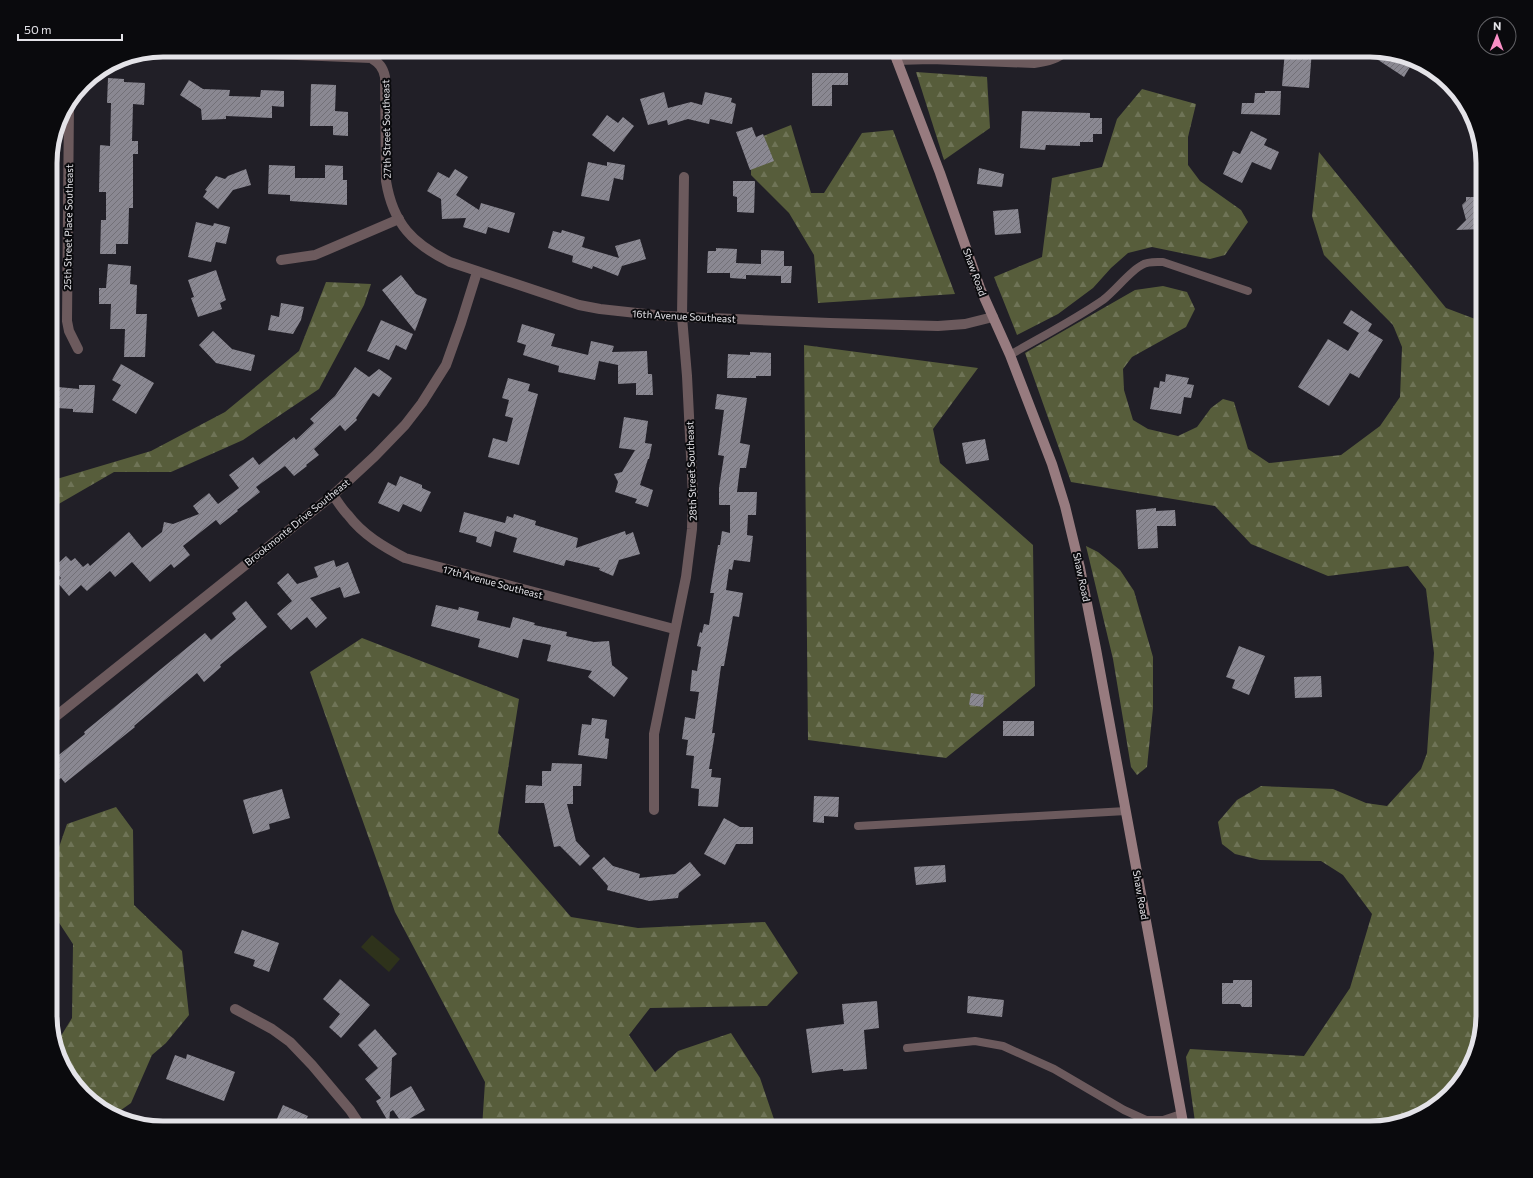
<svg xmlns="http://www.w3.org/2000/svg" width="1533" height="1178" font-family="Commissioner,sans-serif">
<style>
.grass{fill:#2e321b}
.forest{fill:url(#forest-firs)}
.building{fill:url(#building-hatch)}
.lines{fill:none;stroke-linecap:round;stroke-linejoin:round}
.service{stroke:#6c5a5d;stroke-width:8}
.minor{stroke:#6c5a5d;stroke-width:10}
.secondary{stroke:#977b7f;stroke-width:10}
.labels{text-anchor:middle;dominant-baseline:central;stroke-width:4;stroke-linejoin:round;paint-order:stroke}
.street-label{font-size:10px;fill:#e4e3e8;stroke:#0a0a0d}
.rim{fill:none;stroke:#e4e3e8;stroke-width:5}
</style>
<defs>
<pattern id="forest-firs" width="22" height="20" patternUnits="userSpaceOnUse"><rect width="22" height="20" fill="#575d3b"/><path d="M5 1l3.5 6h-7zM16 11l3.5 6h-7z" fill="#6f7457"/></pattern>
<pattern id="building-hatch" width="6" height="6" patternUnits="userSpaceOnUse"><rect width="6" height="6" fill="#8a8892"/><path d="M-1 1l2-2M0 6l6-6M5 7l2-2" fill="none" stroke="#727077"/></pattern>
</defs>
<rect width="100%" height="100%" fill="#211f27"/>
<!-- grass -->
<polygon class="grass" points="372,935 400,959 389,972 361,947"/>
<!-- forest -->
<g class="forest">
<polygon points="916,72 987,77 990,128 944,160"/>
<polygon points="1142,89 1196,104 1188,137 1188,165 1200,181 1241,210 1248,222 1225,255 1210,259 1152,247 1128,253 1111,268 1093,288 1058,314 1017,335 994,277 1042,257 1052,178 1102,167 1117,119"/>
<polygon points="791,125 811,193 824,193 862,133 893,130 955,294 818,303 814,255 789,213 751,175 751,141"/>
<polygon points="1319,152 1446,308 1483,322 1483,1015 1477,1051 1459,1084 1420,1116 1370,1128 1355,1128 1351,1125 1269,1128 1199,1128 1195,1122 1186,1057 1190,1049 1304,1056 1350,988 1372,914 1343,875 1321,861 1260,860 1235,854 1222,844 1218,822 1237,800 1261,786 1333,789 1366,803 1387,806 1421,769 1427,753 1434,653 1426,589 1408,566 1328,576 1251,544 1215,506 1071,482 1025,353 1135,290 1163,286 1187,292 1195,309 1186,327 1132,357 1123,369 1124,390 1133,420 1148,429 1178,436 1197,427 1211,408 1223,399 1234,402 1248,449 1269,463 1341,455 1380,426 1400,397 1402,347 1393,325 1324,255 1312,216"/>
<polygon points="326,282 371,284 364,305 319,389 243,440 171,472 114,472 50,509 50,481 151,451 225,412 299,351"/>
<polygon points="804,345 978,368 933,429 940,463 1033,545 1035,686 946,758 808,740"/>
<polygon points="1086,546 1098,552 1120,570 1134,591 1153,657 1153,708 1147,767 1137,775 1131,767 1113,659"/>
<polygon points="362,638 519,699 498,833 571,917 638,928 765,922 798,973 767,1006 650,1008 629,1035 655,1072 678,1051 731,1033 760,1078 777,1128 482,1128 485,1082 395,912 310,672"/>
<polygon points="116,807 133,830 134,905 182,951 189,1015 166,1043 152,1055 131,1103 114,1115 94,1104 62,1065 56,1044 72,1018 73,944 50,909 50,873 67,824"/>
</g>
<!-- building -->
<g class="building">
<polygon points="1285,50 1312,50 1309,88 1282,86"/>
<polygon points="1363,50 1403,56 1413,62 1404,77"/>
<polygon points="812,73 848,73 848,85 832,85 832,106 812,106"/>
<polygon points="108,78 124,79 124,82 145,83 144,105 133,104 132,141 138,141 138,154 133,154 133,208 129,208 128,244 116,244 116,254 100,254 101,220 106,220 106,192 99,192 100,145 110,146 111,103 107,103"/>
<polygon points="189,80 203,89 230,90 229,96 260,97 261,90 284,91 284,107 272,106 272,118 226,116 226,119 202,120 201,109 180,95"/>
<polygon points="311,84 336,85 335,111 348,112 348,136 333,135 333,126 310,126"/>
<polygon points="1265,91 1281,91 1280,115 1241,114 1242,103 1254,103 1255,93 1265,93"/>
<polygon points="664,92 668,108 691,102 702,105 705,92 732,98 731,102 736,104 732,124 710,119 709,124 688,119 668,125 667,120 648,125 640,99"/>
<polygon points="1022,111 1090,113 1090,118 1102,118 1102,134 1093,134 1093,142 1080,142 1080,146 1046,145 1045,150 1020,148"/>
<polygon points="607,115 618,123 623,117 634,126 614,152 592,135"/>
<polygon points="752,127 756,137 763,134 774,161 750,170 736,132"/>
<polygon points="1251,131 1267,139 1264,145 1279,152 1271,170 1252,162 1242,183 1223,174 1233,151 1240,154"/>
<polygon points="588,162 607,166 607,162 625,165 623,180 614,178 609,201 581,196"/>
<polygon points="269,165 295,166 295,178 325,178 325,165 343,166 343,180 347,180 347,205 290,201 290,195 268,194"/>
<polygon points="979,168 1004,174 1002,187 977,184"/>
<polygon points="246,169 251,185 233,190 218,209 203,197 207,191 205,190 216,176 225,179 228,176"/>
<polygon points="455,169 468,177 456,195 479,210 481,203 515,213 509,233 488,227 486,234 463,227 466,218 442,219 441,199 427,191 438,172 449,178"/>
<polygon points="733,181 755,181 754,213 737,212 737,197 733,196"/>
<polygon points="1466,197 1483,197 1483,229 1456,230 1466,220 1462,205 1466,201"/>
<polygon points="1018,209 1021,233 995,235 993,211"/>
<polygon points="196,222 213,226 214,223 230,227 226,244 216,242 211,262 188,257"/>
<polygon points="562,230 585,237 582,247 619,258 615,246 640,239 646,259 622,266 618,276 593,266 592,269 572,262 573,256 548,248 553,231 561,233"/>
<polygon points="716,248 737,249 736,263 761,264 761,250 784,251 784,266 792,266 791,283 781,283 781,276 746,275 746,279 730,278 730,273 707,273 708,251 716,251"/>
<polygon points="108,264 131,266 130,284 137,285 136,314 147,314 145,357 124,357 125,329 110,329 111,304 99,304 99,288 106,288"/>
<polygon points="216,270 226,300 220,303 222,309 198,317 191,298 194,297 188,280"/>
<polygon points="401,275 416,294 427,299 415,331 382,290"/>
<polygon points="281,303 304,307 301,320 293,334 268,330 271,315 279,317"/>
<polygon points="1351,310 1372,324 1368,331 1383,340 1359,378 1350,373 1329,406 1298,387 1328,339 1348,351 1359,333 1343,323"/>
<polygon points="381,320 413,334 406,350 396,345 389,360 367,351"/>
<polygon points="522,324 555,334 551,346 588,355 591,341 614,346 612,352 647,351 648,374 652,374 653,395 636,395 636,383 618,384 618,365 599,361 595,380 558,372 559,366 523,355 526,345 517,342"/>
<polygon points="213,331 232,349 255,355 251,371 216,363 199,345"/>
<polygon points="750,352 771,353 771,376 756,376 756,378 727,378 728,354 750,355"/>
<polygon points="121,364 154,383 136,414 112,400 121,385 112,380"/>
<polygon points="355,367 369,377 379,369 392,378 379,397 373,393 356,418 357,420 345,431 340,425 314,449 319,455 306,465 307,466 294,476 285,466 256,487 260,492 237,510 238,511 220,525 216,520 183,546 190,555 174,568 171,564 150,582 132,562 115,577 110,571 87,591 81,585 69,596 57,582 61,578 53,568 66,556 71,561 75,558 83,567 88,563 90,566 129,532 142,548 162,532 164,522 173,524 199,514 193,506 209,493 218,504 239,488 229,475 253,457 259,465 294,437 296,440 314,423 310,419 335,396"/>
<polygon points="1166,374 1189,378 1187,384 1194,385 1191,398 1184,397 1181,414 1150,409 1154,387 1159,388 1160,381 1165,382"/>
<polygon points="508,378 530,384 528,391 538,394 519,465 488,457 493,438 507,442 513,418 505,416 509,400 502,398"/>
<polygon points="79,385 95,385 93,413 73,412 73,409 57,408 58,387 79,389"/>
<polygon points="717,394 747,398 740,443 750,445 746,468 740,468 737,492 757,492 756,515 748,515 747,535 753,536 750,562 734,560 732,570 729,569 726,590 743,593 739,617 733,616 724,666 721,666 712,733 715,733 709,769 712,769 711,777 721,778 718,807 698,806 699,789 691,788 694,756 686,755 688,740 682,739 685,717 695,719 699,692 690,691 692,670 697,671 701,647 697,646 700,632 702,633 704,624 709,625 714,593 710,593 718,545 720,545 722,531 730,533 730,505 719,505 719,488 724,456 718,455 724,410 715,409"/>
<polygon points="624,417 648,421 645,443 652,444 649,459 648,459 640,485 653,490 648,507 635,503 637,499 615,492 618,482 614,474 622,472 635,450 619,448"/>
<polygon points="985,439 989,460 966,464 962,443"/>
<polygon points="400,476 422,485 422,488 431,492 421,512 403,504 399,512 378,503 388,482 396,486"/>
<polygon points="1156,508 1156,511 1175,510 1176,526 1157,526 1158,548 1138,549 1136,510"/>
<polygon points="464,512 505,523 507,516 513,518 514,514 536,521 535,525 578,538 576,548 625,531 626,535 633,532 640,554 619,560 613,576 599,570 600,568 566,560 564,566 513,552 517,538 495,531 491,547 476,542 477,537 459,532"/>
<polygon points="334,560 336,567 348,562 360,593 344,598 340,587 310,598 327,618 316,628 307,617 291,630 277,614 292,601 277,583 288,573 297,584 318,577 314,567"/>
<polygon points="246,601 267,627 220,665 221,667 204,682 197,673 134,726 135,727 65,783 61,778 50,786 50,762 85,734 84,732 205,633 211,640 236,619 232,613"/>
<polygon points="436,605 458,610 459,607 479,612 477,620 510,628 513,617 535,623 534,625 567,632 566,636 594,642 609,641 612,665 628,678 614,697 588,677 592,671 547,661 551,645 523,639 518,658 478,647 480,639 431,626"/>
<polygon points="1239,646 1265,656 1249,695 1232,688 1235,680 1226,677"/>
<polygon points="1321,676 1322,697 1295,698 1294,677"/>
<polygon points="971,693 984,695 983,707 969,705"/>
<polygon points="592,718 607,720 605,738 609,739 607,759 578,755 582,724 591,725"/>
<rect x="1003" y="721" width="31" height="15"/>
<polygon points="552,763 582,764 581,786 573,786 573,804 567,804 576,841 590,856 580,866 560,846 554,847 544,803 525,803 526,785 542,786 542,771 551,771"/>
<polygon points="282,789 290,818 269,824 270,829 253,834 243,800"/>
<polygon points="814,796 839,797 838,817 824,816 824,823 813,822"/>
<polygon points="724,818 740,827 753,827 753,844 736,844 725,865 704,854"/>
<polygon points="604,857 613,866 640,874 639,878 675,874 690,862 701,875 679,893 678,898 649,901 607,890 608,886 592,868"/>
<polygon points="945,865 946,882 916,885 914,867"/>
<polygon points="242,930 279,943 269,972 253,966 255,960 234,953"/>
<polygon points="340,979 370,1005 341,1038 329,1027 340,1014 323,999"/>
<polygon points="1233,980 1252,980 1252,1007 1242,1007 1240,1004 1222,1004 1222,983 1233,983"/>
<polygon points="968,996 1004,1000 1002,1017 967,1013"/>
<polygon points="877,1001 879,1028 864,1030 867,1069 843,1071 843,1069 812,1073 806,1029 844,1024 842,1004"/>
<polygon points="375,1029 397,1054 392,1058 390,1098 411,1086 425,1110 402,1123 393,1110 390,1112 389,1123 376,1101 381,1098 365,1079 378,1068 358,1045"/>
<polygon points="187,1054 235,1072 224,1101 166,1079 175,1055 186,1059"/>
<polygon points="283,1105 308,1116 302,1128 273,1128"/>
</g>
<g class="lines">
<!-- service -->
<g class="service">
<path d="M1010,355c31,-18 64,-35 93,-55 13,-10 27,-29 39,-35 6,-4 14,-3 21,-3l85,29"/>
<polyline points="858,826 1126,811"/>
<polyline points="907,1048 975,1041 1003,1046 1054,1069 1124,1110 1146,1120 1163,1120 1181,1114"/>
</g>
<!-- minor -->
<g class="minor">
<path d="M172,50l199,8c8,5 12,9 14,19l1,104c7,43 27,63 64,81l129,43 21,4 64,7 166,7 108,3 27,-2 28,-7"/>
<path d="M897,60l34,-1 103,4c14,-2 23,-4 33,-13"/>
<polyline points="69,103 67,321 69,331 78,349"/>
<polyline points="281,260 315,255 399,219"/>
<path d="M333,495c5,7 9,14 15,20 15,20 36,32 57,43l269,71"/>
<polyline points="50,721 333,495 375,456 405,425 422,403 446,365 461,323 477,272"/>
<polyline points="654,810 654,734 686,577 692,529 693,496 687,376 682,317 684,177"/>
<polyline points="235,1009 272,1029 290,1042 312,1065 350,1110 362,1128"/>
</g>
<!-- secondary -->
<polyline class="secondary" points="893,50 940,173 980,288 1010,355 1052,464 1065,506 1080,568 1096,649 1184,1128"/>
</g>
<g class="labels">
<!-- street labels -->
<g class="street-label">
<text transform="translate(386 129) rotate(-91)">27th Street Southeast</text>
<text transform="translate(68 227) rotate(-89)">25th Street Place Southeast</text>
<text transform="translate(975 272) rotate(70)">Shaw Road</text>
<text transform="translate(684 316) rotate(3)">16th Avenue Southeast</text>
<text transform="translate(691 471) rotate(-92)">28th Street Southeast</text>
<text transform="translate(297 522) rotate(-39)">Brookmonte Drive Southeast</text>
<text transform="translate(1082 577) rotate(78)">Shaw Road</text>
<text transform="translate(493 582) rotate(15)">17th Avenue Southeast</text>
<text transform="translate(1141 895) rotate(80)">Shaw Road</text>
</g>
</g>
<!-- crop -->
<path d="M0 0H1533V1178H0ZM163 57H1370A106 106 0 0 1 1476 163V1015A106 106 0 0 1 1370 1121H163A106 106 0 0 1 57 1015V163A106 106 0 0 1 163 57Z" fill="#0a0a0d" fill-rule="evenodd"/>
<path class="rim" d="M163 57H1370A106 106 0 0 1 1476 163V1015A106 106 0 0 1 1370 1121H163A106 106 0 0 1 57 1015V163A106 106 0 0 1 163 57Z"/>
<!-- north arrow -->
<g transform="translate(1497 36) rotate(1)"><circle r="19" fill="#0a0a0d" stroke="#616165"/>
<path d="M0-3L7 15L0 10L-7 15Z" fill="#fa8fc6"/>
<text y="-6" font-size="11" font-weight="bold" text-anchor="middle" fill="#e4e3e8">N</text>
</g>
<!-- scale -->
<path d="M18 34v6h104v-6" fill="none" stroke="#e4e3e8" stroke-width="2"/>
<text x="24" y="34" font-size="12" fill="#e4e3e8" stroke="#0a0a0d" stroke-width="3" paint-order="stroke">50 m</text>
</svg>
